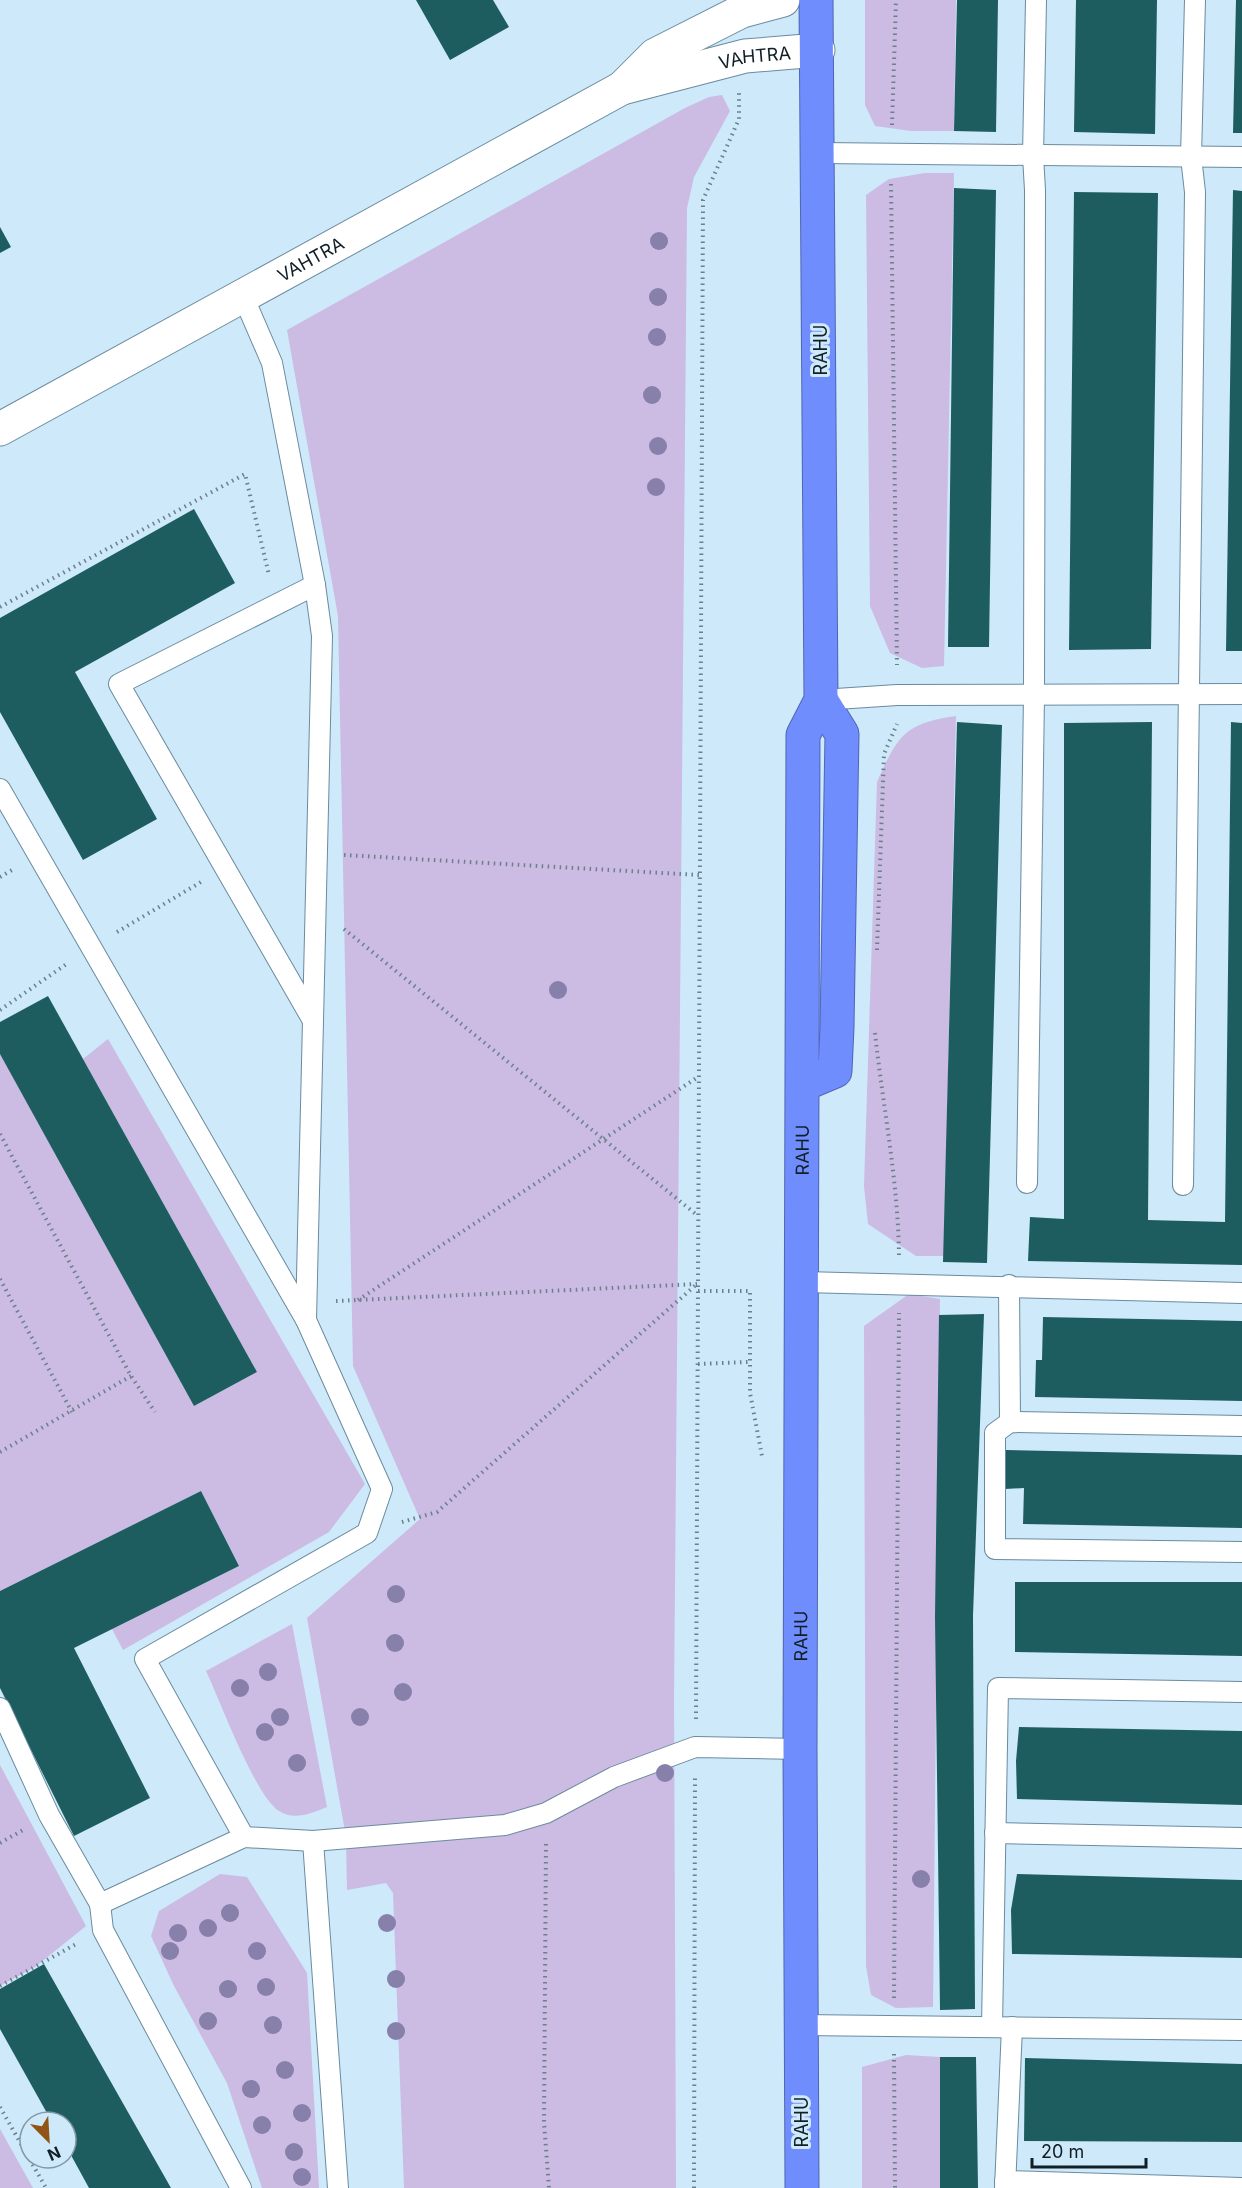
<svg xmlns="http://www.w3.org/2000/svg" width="1242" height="2188" font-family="Inter,sans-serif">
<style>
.green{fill:#ccbbe3}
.building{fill:#1d5d60}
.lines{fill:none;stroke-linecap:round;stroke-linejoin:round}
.lane-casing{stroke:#6a8b9f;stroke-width:22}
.street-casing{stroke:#6a8b9f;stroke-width:35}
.highway-casing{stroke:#4f66b2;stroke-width:35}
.path{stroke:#6c808c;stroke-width:4;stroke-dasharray:1.5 4.5;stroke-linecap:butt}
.lane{stroke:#fff;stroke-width:20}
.street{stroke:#fff;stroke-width:33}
.highway{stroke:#708dfd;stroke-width:33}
.tree{fill:#8680ab}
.labels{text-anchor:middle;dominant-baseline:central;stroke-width:6;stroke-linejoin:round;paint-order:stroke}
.street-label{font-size:18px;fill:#111e26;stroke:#cde9fa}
</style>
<rect width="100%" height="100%" fill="#cde9fa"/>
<!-- green -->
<g class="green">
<polygon points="865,0 956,0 954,131 911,131 875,126 865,105"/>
<polygon points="722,95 730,111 694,177 687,208 674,1698 676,2188 404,2188 393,1893 386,1883 347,1890 346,1837 307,1618 420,1519 353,1366 338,616 287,330 685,108 709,97"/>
<polygon points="925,173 954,173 944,666 922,668 890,653 870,606 866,195 889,179"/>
<path d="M956,716l-12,540h-28l-48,-32 -4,-38 13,-404c20,-45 27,-59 79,-66z"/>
<polygon points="108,1039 365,1484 329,1532 123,1650 112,1629 239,1566 201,1491 0,1591 0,1047 194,1406 257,1372 83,1059"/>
<polygon points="909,1294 940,1299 933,2007 896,2008 871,1995 866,1966 864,1326"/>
<path d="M292,1624l35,183c-15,6 -32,14 -48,4 -24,-15 -59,-111 -73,-140z"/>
<polygon points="0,1765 86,1926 35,1967 0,1986"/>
<polygon points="220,1874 247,1877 307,1973 319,2188 262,2188 227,2083 174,1986 151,1936 159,1911"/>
<polygon points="906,2055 940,2057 941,2188 862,2188 862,2067"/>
<polygon points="0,2129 33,2188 0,2188"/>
</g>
<!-- building -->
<g class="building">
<polygon points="416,0 493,0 509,27 450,60"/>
<polygon points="957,0 998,0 996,132 954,131"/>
<polygon points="1076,0 1157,0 1155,134 1074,132"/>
<polygon points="1236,0 1242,0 1242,133 1233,133"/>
<polygon points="954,188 996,190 989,647 948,647"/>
<polygon points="1233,190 1242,191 1242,651 1226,651"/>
<polygon points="1074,192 1158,193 1151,649 1069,650"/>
<polygon points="0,227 11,247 0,253"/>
<polygon points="194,509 235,583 75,672 157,819 83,860 0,712 0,618"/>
<polygon points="957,722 1002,725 987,1263 943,1262"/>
<polygon points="1152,722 1148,1220 1225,1222 1231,722 1242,723 1242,1265 1028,1261 1030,1217 1064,1219 1064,723"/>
<polygon points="48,996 257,1372 194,1406 0,1054 0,1022"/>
<polygon points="984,1314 973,1616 975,2009 940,2010 935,1617 939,1315"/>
<polygon points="1043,1317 1242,1321 1242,1401 1035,1397 1036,1360 1042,1360"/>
<polygon points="1006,1450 1242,1455 1242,1528 1023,1524 1024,1488 1005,1489"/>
<polygon points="201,1491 239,1566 74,1648 150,1798 74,1836 0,1688 0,1591"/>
<polygon points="1015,1582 1242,1582 1242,1656 1015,1652"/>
<polygon points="1019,1727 1242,1731 1242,1805 1017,1799 1016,1761"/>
<polygon points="1017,1874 1242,1880 1242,1958 1012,1954 1011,1910"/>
<polygon points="44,1964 171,2188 89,2188 66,2146 66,2122 52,2122 0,2029 0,1989"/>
<polygon points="940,2057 976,2057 978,2188 940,2188"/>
<polygon points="1025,2058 1242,2064 1242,2142 1024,2141"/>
</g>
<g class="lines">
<defs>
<g id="lane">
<polyline points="819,153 1242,157"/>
<polyline points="243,296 272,363 315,585 322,636 306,1320 382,1489 367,1533 145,1659 244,1837"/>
<polyline points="821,700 897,695 1242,694"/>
<polyline points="0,789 306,1320"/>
<polyline points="312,1019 119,684 315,585"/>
<polyline points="1027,1183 1034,695 1035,190 1033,156 1036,0"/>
<polyline points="1183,1185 1195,192 1191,157 1195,0"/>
<polyline points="803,1282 1242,1293"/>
<polyline points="1009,1285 1010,1422"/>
<polyline points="1242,1426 1010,1422 995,1433 995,1549 1242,1552"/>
<polyline points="0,1708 49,1815 100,1904 244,1837 313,1841 505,1825 546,1813 614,1777 695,1747 800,1749"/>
<polyline points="995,1833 1242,1838"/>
<polyline points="313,1841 338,2188"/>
<polyline points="100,1904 103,1930 241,2188"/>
<polyline points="801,2025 1242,2030"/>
<polyline points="992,2027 998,1688 1242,1692"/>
<polyline points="1005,2181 1242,2188"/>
<polyline points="1005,2188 1012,2027"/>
</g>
<g id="street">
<polyline points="622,88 655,55 742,11 783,0"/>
<path id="s1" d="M0,429l622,-341 123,-32 73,-6"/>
</g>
<g id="highway">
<polyline points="804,1084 835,1071 837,1027 842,734 821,700"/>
<path id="s2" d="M802,2188l-2,-439 3,-1014 18,-35 -5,-700"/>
</g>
</defs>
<!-- lane casing -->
<use href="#lane" class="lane-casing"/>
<!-- street casing -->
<use href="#street" class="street-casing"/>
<!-- highway casing -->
<use href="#highway" class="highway-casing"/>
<!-- path -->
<g class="path">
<polyline points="892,125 896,0"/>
<polyline points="891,184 897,665"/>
<polyline points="0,607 245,474 269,575"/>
<polyline points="344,855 699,875"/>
<polyline points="0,877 14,869"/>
<polyline points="344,929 697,1215"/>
<polyline points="117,932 201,882"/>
<polyline points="877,950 884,754 897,724"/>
<polyline points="0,1010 68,963"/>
<path d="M875,1033c8,74 23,147 24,222"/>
<polyline points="0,1134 131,1376 155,1412"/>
<polyline points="0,1279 72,1412"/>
<polyline points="698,1291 750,1291 750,1393 762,1456"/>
<polyline points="358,1300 698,1077"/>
<polyline points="336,1301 697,1284"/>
<polyline points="698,1364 748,1362"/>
<polyline points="0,1452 131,1376"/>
<polyline points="402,1522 437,1512 697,1284"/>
<polyline points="696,1719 703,200 739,119 739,93"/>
<polyline points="0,1843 23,1830"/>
<polyline points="546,1844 544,2122 549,2188"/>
<polyline points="0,1986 78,1943"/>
<polyline points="894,1998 899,1313"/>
<polyline points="894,2054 895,2188"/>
<polyline points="0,2107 46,2188"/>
<polyline points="694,2188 695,1778"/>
</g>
<!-- lane -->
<use href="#lane" class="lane"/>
<!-- street -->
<use href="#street" class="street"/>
<!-- highway -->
<use href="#highway" class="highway"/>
</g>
<!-- trees -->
<g class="tree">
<circle cx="659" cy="241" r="9"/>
<circle cx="658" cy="297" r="9"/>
<circle cx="657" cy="337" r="9"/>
<circle cx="652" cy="395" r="9"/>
<circle cx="658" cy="446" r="9"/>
<circle cx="656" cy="487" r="9"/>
<circle cx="558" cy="990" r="9"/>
<circle cx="396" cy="1594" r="9"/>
<circle cx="395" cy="1643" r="9"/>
<circle cx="268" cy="1672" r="9"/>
<circle cx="240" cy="1688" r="9"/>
<circle cx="403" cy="1692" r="9"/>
<circle cx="280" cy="1717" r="9"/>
<circle cx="360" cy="1717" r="9"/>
<circle cx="265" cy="1732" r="9"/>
<circle cx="297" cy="1763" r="9"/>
<circle cx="665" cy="1773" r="9"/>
<circle cx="921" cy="1879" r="9"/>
<circle cx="230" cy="1913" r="9"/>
<circle cx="387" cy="1923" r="9"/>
<circle cx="208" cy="1928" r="9"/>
<circle cx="178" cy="1933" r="9"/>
<circle cx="170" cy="1951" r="9"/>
<circle cx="257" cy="1951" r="9"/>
<circle cx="396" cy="1979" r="9"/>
<circle cx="266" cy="1987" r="9"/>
<circle cx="228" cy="1989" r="9"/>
<circle cx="208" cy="2021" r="9"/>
<circle cx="273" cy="2025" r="9"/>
<circle cx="396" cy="2031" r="9"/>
<circle cx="285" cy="2070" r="9"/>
<circle cx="251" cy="2089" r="9"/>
<circle cx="302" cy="2113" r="9"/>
<circle cx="262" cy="2125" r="9"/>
<circle cx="294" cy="2152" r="9"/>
<circle cx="302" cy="2177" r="9"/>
</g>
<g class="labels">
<!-- street labels -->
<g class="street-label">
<text stroke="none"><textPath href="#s1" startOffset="846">VAHTRA</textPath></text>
<text stroke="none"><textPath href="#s1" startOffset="354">VAHTRA</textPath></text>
<text transform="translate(820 350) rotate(-90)">RAHU</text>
<text stroke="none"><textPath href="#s2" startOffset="1038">RAHU</textPath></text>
<text stroke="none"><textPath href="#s2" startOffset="552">RAHU</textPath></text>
<text transform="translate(801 2122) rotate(-90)">RAHU</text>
</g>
</g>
<!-- north arrow -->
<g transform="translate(48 2140) rotate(156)"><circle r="28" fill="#cde9fa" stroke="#8298a5" stroke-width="1.5"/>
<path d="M0-4.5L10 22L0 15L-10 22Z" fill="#905414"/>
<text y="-9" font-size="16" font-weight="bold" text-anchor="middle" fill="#111e26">N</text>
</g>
<!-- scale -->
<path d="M1032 2158v9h114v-9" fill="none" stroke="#111e26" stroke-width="3"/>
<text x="1041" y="2158" font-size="18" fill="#111e26" stroke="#cde9fa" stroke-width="4.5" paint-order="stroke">20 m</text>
</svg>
